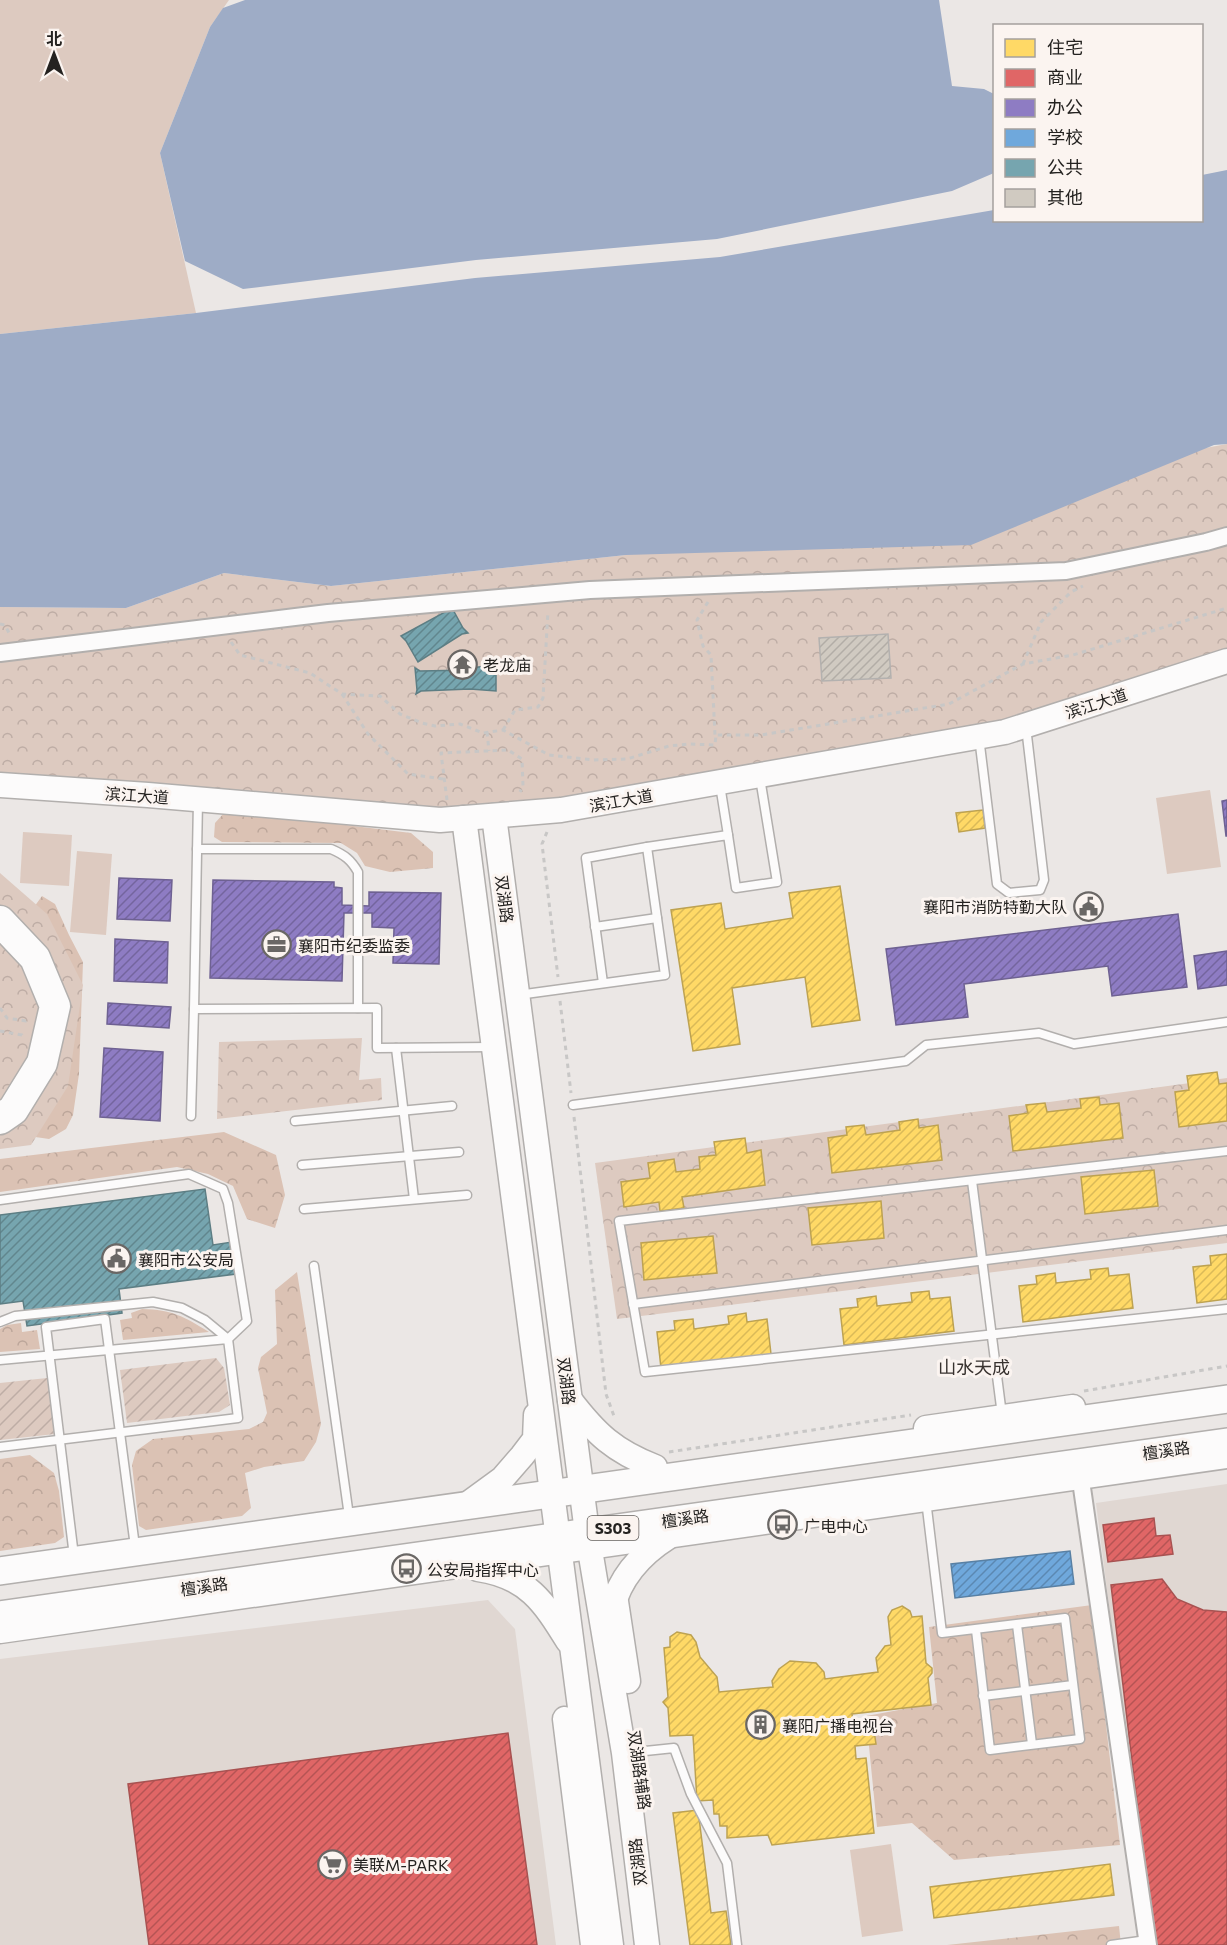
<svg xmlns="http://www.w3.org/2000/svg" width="1227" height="1945" font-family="Commissioner,'Noto Sans SC',sans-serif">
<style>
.built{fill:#e0d7d2}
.grass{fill:#ddcac0}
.forest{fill:url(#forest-crowns)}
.park{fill:url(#park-crowns)}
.garden{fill:url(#garden-furrows)}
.water{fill:#9eacc6}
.homes{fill:url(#homes-hatch);stroke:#bda251;stroke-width:1.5}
.shops{fill:url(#shops-hatch);stroke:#a85251;stroke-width:1.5}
.offices{fill:url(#offices-hatch);stroke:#6e6192;stroke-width:1.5}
.schools{fill:url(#schools-hatch);stroke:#5880a4;stroke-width:1.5}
.public{fill:url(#public-hatch);stroke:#5d7e84;stroke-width:1.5}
.building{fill:url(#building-hatch);stroke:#b3b1af;stroke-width:1.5}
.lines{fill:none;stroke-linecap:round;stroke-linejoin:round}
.lane-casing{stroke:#b2afad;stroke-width:11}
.street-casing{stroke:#b2afad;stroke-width:20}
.secondary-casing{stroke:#b2afad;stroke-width:27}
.primary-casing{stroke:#b2afad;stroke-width:30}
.highway-casing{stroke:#b2afad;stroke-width:33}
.path{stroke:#c8c7c6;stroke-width:3;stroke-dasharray:4.5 4.5;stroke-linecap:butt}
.lane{stroke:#fcfbfb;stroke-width:8}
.street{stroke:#fcfbfb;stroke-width:16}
.secondary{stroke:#fcfbfb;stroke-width:24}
.primary{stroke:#fcfbfb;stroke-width:27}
.highway{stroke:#fcfbfb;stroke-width:30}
.labels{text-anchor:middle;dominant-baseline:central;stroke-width:6;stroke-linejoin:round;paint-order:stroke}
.shield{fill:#fbf4f0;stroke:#64615e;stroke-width:1.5}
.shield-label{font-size:15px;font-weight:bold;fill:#242220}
.poi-label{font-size:16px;fill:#242220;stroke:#fbf4f0;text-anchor:start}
.street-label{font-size:16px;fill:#242220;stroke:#fbf4f0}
.neighbourhood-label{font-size:18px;fill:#38322f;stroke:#fbf4f0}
</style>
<defs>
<pattern id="forest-crowns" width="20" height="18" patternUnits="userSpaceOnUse" patternTransform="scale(1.5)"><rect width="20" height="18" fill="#dbc2b4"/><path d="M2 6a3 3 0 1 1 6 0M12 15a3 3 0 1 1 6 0" fill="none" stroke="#bca69a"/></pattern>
<pattern id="park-crowns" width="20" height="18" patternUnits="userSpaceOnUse" patternTransform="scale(1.5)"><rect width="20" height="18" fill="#ddcac0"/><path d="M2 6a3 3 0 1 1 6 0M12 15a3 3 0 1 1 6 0" fill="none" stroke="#beada5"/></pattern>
<pattern id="garden-furrows" width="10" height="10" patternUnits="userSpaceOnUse" patternTransform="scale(1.5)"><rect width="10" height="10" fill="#ddcac0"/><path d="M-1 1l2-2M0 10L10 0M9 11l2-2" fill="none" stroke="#beada5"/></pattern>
<pattern id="homes-hatch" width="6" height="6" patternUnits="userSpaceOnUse" patternTransform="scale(1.5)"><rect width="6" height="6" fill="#ffd966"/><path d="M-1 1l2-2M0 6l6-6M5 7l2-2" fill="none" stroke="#daba58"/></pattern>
<pattern id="shops-hatch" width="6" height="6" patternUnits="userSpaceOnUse" patternTransform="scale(1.5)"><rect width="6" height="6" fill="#e06666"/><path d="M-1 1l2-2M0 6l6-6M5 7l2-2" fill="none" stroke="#b55454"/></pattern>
<pattern id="offices-hatch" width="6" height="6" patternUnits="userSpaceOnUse" patternTransform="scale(1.5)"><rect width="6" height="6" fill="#8e7cc3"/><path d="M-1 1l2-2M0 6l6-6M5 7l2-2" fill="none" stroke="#74659e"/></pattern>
<pattern id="schools-hatch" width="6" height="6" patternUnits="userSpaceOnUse" patternTransform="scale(1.5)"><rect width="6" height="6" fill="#6fa8dc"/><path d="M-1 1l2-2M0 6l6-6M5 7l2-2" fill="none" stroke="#5b88b2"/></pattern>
<pattern id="public-hatch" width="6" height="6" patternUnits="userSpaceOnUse" patternTransform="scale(1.5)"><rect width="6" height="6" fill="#76a5af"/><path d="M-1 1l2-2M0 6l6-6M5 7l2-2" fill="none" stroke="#61868e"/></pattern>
<pattern id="building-hatch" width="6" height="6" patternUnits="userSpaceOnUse" patternTransform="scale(1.5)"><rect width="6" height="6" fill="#d0cac1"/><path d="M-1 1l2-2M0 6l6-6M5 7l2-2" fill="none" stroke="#b2ada6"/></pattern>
</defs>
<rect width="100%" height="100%" fill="#ebe7e5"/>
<!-- built -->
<g class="built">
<polygon points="1227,1484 1227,1945 1152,1945 1096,1503"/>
<polygon points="488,1600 515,1629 556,1945 0,1945 0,1659"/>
</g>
<!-- grass -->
<g class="grass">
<polygon points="0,0 229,0 210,27 160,153 196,313 0,334"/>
<polygon points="1210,790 1221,867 1167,874 1156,798"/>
<polygon points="23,832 72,835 69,886 20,883"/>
<polygon points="77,851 112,854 106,935 70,932"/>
<polygon points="891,1844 903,1931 862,1937 850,1850"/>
</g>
<!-- forest -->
<g class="forest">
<polygon points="224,813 247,813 411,833 433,852 433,868 390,872 365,866 357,853 341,843 222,842 214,837 215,823"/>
<polygon points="42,896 55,904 69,935 83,962 79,1074 73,1115 66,1129 49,1139 15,1134 24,921"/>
<polygon points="224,1132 276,1155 285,1195 275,1228 247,1219 233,1186 208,1174 177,1167 0,1192 0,1159"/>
<polygon points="297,1272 321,1424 316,1442 304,1461 264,1467 245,1473 251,1508 242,1516 146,1530 139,1526 132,1465 136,1451 153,1439 249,1429 263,1422 267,1413 258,1368 261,1357 277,1344 275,1290"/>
<path d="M142,1309c31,1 41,7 67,23l-86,8 -3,-20 12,-2 -1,-5z"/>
<polygon points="21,1323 22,1332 37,1330 40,1349 0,1352 0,1329 7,1325"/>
<polygon points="30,1455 54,1473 59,1491 64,1537 55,1543 0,1551 0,1459"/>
<polygon points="1092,1605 1120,1845 954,1860 912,1823 877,1827 866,1716 937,1703 929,1627"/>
<polygon points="1119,1926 1121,1945 947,1945"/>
</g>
<!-- park -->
<g class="park">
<polygon points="1227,444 1227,671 1005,732 464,818 0,779 0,607 126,608 224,573 331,586 626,555"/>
<polygon points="0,873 47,914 83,985 68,1086 31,1145 0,1149"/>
<polygon points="362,1038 359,1080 381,1078 382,1100 217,1119 219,1042"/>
<polygon points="1227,1078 1227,1243 617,1319 595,1163"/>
</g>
<!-- garden -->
<g class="garden">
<polygon points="216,1358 224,1368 230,1405 219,1412 127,1423 120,1370"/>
<polygon points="47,1378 55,1434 0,1440 0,1383"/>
</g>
<!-- water -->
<g class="water">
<polygon points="245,0 939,0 952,86 984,89 994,94 994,173 952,191 717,239 476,260 243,289 185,261 160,153 210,27 223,8"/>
<polygon points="1227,170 1227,444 1214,445 971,545 626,555 331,586 224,573 126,608 0,607 0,334 196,313 475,278 720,257 994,210 994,220 1202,220 1202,175"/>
</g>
<!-- homes -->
<g class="homes">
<polygon points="983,810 985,828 959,832 956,813"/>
<polygon points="840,886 860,1020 812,1027 805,977 732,988 740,1044 693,1051 671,910 721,903 725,929 793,918 789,893"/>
<polygon points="1217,1072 1219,1084 1227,1083 1227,1121 1179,1127 1175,1092 1189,1090 1187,1076"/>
<polygon points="1099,1097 1100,1105 1119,1103 1123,1138 1013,1151 1009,1116 1028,1113 1026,1105 1045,1103 1047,1112 1081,1108 1080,1099"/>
<polygon points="918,1119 919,1128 938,1125 942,1160 832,1173 828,1138 847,1135 846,1127 864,1125 866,1135 900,1130 899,1122"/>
<polygon points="745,1138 747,1153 761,1150 765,1185 682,1197 684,1208 660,1211 659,1202 624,1207 621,1182 650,1178 648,1163 674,1159 676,1172 700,1169 699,1157 716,1155 714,1142"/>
<polygon points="1154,1170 1158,1206 1085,1214 1081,1177"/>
<polygon points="881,1201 884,1238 812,1245 808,1208"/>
<polygon points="713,1236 717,1273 644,1280 641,1243"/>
<polygon points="1227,1254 1227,1299 1197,1303 1193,1267 1211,1265 1210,1256"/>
<polygon points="1108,1268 1109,1276 1129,1274 1133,1308 1023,1322 1019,1286 1037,1284 1036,1276 1055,1273 1056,1283 1091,1279 1090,1270"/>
<polygon points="929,1291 930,1299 950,1297 954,1331 844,1345 840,1309 858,1307 857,1299 876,1296 877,1306 912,1302 911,1293"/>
<polygon points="746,1313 747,1322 767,1319 771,1354 661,1368 657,1332 675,1330 674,1321 693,1319 694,1329 729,1324 728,1316"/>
<polygon points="902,1606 910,1611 912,1617 922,1616 926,1663 932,1668 932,1673 928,1678 931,1705 852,1714 853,1726 873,1724 876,1744 855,1746 856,1759 866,1758 874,1833 772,1845 768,1835 727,1838 727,1826 720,1826 719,1814 714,1814 713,1800 697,1801 693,1735 670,1736 668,1708 663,1702 668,1697 664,1648 670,1647 670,1637 677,1632 691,1635 696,1642 700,1657 717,1677 719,1692 773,1687 772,1681 779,1669 790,1661 816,1663 824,1672 825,1679 878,1672 876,1658 885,1646 891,1645 888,1617 892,1610"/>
<polygon points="698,1810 711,1913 726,1911 731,1945 690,1945 673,1813"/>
<polygon points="1110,1864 1114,1895 934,1918 930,1887"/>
</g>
<!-- shops -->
<g class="shops">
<polygon points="1154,1518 1156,1536 1170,1535 1173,1554 1108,1562 1103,1525"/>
<polygon points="1162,1579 1177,1599 1203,1610 1227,1612 1227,1945 1154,1945 1111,1585"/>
<polygon points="508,1733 537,1945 149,1945 128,1784"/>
</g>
<!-- offices -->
<g class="offices">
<polygon points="1227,800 1227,836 1226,836 1222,801"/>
<polygon points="119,878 172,880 170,921 117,919"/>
<polygon points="213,880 334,882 334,887 342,888 342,905 369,906 369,892 441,893 439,964 393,963 394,928 372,927 372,913 344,913 342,981 210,978"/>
<polygon points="1178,914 1187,987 1112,996 1108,966 964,984 968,1017 896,1025 886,949"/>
<polygon points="115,939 168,942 167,983 114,981"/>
<polygon points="1227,951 1227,985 1198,989 1194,956"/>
<polygon points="108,1003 171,1007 169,1028 107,1024"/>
<polygon points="104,1048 163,1052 160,1121 100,1117"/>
</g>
<!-- schools -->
<polygon class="schools" points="1070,1551 1074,1584 955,1598 951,1564"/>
<!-- public -->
<g class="public">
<polygon points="451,606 463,628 468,633 462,634 418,662 406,641 401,636 447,611"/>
<polygon points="496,665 496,691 470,689 421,691 416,694 417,690 415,668 420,671 470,670 470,668"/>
<polygon points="205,1189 213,1245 232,1242 236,1274 119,1289 122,1313 27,1326 23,1301 0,1304 0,1215"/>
</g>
<!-- building -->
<polygon class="building" points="888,634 891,678 822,681 819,638"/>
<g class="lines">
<defs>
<g id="lane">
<polyline points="979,737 997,884 1009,893 1040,890 1044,880 1026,727"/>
<polyline points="720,785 728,835"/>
<polyline points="198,801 194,1009 377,1008 377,1048 491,1047"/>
<path d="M197,849h134c14,6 20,11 27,23v136"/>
<polyline points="595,927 657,918"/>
<polyline points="603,983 586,858 647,847"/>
<polyline points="518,995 665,975 647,847 728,835 736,888 777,882 760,778"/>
<polyline points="396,1048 414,1199"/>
<polyline points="573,1105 906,1061 926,1045 1039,1033 1074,1044 1227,1022"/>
<polyline points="191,1116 194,1009"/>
<polyline points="295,1121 452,1106"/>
<polyline points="1227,1151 619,1221 645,1372 1227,1309"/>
<polyline points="302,1165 459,1152"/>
<polyline points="972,1181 1002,1415"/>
<polyline points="0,1200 189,1174 223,1189 228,1203 247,1321 228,1339 205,1320 182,1308 153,1302 15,1316 0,1322"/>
<polyline points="304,1209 467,1195"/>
<polyline points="314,1266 348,1509"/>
<polyline points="633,1304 1227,1230"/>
<polyline points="0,1360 228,1339 238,1418 0,1447"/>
<polyline points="926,1500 942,1633 1065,1618 1080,1739 990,1750 976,1630"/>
<polyline points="73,1548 46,1327 105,1319 134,1539"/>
<polyline points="1017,1625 1032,1744"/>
<polyline points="983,1696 1073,1685"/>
<polyline points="626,1753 674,1748 691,1794 727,1863 737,1945"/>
<polyline points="1111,1945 1147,1940"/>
</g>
<g id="street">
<polyline points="0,653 328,613 590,590 1066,571 1206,542 1227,536"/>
<polyline points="1079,1467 1148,1945"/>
</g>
<g id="secondary">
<polyline points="0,785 148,795 440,820 561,810 1005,732 1227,661"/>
<polyline points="494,816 587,1532 624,1753 647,1945"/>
<polyline points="464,818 611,1945"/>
<path d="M570,1400c26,34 44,51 85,67"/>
<polyline points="926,1428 1073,1407"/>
<polyline points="465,1506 502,1479 522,1456 535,1439 536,1415"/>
<path d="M478,1569c49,7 66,33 90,72"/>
<polyline points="615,1595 628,1681"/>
<path d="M612,1609c8,-32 29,-55 56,-72"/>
<polyline points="0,1631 1227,1456"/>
<polyline points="565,1719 593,1945"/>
</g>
<g id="primary">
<polyline points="0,1571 1227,1399"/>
<polyline points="0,1615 1227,1442"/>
</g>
<polyline id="highway" points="0,921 35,958 55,1006 42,1063 13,1110 0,1119"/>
</defs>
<!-- lane casing -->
<use href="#lane" class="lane-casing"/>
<!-- street casing -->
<use href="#street" class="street-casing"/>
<!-- secondary casing -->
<use href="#secondary" class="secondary-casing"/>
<!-- primary casing -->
<use href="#primary" class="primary-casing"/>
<!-- highway casing -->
<use href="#highway" class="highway-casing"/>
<!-- path -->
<g class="path">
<polyline points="708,602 697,620 703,646 711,655 715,735"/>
<polyline points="0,624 5,625 10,635"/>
<polyline points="231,642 240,655 310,673 342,694 380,696 400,714 422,723 435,726 460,724 483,733 503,730 549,755 593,760 627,759 669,746 689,744 715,745 716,735 761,735 949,704 1023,664 1073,655 1227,608"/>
<polyline points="1023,664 1041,622 1071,592 1083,586"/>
<polyline points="342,694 368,734 408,774 443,779"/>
<polyline points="503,730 515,710 538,707 543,698 548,611"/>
<polyline points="487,732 489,751"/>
<polyline points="447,800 441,753 508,750 522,759 523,786 520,792"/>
<polyline points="547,832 542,844 558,977"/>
<polyline points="560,1001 571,1093"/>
<polyline points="0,1008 7,1018 26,1021 28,1019"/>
<polyline points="0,1031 22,1035 23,1037"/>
<polyline points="574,1117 606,1394 615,1419"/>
<polyline points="1084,1391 1227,1366"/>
<polyline points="669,1452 911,1415"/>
</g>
<!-- lane -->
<use href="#lane" class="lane"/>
<!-- street -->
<use href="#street" class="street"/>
<!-- secondary -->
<use href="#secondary" class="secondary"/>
<!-- primary -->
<use href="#primary" class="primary"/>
<!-- highway -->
<use href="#highway" class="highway"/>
</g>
<!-- icons -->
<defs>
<symbol id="temple-ring" viewBox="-11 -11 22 22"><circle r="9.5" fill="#fbf4f0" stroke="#6a6765" stroke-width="1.5"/><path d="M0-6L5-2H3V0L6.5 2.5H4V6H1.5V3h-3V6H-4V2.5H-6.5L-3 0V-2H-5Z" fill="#6a6765"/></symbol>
<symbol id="civic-ring" viewBox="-11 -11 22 22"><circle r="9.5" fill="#fbf4f0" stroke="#6a6765" stroke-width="1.5"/><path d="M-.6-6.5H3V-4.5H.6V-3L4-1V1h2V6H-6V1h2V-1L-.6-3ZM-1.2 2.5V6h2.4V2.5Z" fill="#6a6765"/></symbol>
<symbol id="office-ring" viewBox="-11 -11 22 22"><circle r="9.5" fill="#fbf4f0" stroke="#6a6765" stroke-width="1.5"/><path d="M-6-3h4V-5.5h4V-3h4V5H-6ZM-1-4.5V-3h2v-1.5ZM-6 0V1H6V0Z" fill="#6a6765"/></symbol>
<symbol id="bus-ring" viewBox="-11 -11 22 22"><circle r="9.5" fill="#fbf4f0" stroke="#6a6765" stroke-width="1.5"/><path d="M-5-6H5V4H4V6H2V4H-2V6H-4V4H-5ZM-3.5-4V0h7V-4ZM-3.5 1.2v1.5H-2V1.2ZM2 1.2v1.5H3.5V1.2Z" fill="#6a6765"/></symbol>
<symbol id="building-ring" viewBox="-11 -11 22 22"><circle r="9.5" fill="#fbf4f0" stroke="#6a6765" stroke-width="1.5"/><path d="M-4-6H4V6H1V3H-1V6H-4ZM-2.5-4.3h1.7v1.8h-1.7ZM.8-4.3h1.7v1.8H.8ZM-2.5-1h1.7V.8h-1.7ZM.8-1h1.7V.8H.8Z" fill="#6a6765"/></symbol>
<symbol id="supermarket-ring" viewBox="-11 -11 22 22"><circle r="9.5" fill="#fbf4f0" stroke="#6a6765" stroke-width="1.5"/><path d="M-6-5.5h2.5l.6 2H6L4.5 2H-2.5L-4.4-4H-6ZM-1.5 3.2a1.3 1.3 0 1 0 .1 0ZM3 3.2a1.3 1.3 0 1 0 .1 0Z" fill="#6a6765"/></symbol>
</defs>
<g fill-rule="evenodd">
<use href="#temple-ring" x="446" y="648" width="33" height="33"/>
<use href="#civic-ring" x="1072" y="890" width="33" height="33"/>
<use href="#office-ring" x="260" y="928" width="33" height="33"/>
<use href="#civic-ring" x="100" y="1242" width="33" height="33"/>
<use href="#bus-ring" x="766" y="1508" width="33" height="33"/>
<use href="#bus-ring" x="390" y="1552" width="33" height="33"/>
<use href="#building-ring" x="744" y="1708" width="33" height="33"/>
<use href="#supermarket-ring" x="316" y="1848" width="33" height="33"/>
</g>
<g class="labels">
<!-- shield labels -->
<rect class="shield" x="587.5" y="1516" width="51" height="24" rx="4.5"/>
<g class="shield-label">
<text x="613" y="1528">S303</text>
</g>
<!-- poi labels -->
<g class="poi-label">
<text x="483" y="664">老龙庙</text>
<text x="1067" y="906" text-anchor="end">襄阳市消防特勤大队</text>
<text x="298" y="945">襄阳市纪委监委</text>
<text x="138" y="1259">襄阳市公安局</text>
<text x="804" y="1525">广电中心</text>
<text x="427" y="1569">公安局指挥中心</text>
<text x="782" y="1725">襄阳广播电视台</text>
<text x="353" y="1864">美联M-PARK</text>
</g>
<!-- street labels -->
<g class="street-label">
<text transform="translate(1096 703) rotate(-18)">滨江大道</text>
<text transform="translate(137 795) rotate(4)">滨江大道</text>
<text transform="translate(621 800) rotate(-10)">滨江大道</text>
<text transform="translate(505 899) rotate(83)">双湖路</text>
<text transform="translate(567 1381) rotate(83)">双湖路</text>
<text transform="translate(1166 1450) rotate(-8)">檀溪路</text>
<text transform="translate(685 1518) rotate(-8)">檀溪路</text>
<text transform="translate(204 1586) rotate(-8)">檀溪路</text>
<text transform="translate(640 1770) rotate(82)">双湖路辅路</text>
<text transform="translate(637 1862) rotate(-97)">双湖路</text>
</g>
<!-- neighbourhood labels -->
<g class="neighbourhood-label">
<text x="974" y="1367">山水天成</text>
</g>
</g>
<!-- legend -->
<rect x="993" y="24" width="210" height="198" fill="#fbf4f0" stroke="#a5a09d" stroke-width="1.5"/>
<rect x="1005" y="39" width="30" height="18" fill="#ffd966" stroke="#a5a09d" stroke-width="1.5"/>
<text x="1047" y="54" font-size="18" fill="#242220">住宅</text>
<rect x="1005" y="69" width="30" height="18" fill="#e06666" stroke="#a5a09d" stroke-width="1.5"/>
<text x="1047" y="84" font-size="18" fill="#242220">商业</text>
<rect x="1005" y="99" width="30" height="18" fill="#8e7cc3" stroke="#a5a09d" stroke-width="1.5"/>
<text x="1047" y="114" font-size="18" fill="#242220">办公</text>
<rect x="1005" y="129" width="30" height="18" fill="#6fa8dc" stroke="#a5a09d" stroke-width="1.5"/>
<text x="1047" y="144" font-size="18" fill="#242220">学校</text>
<rect x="1005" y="159" width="30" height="18" fill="#76a5af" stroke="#a5a09d" stroke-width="1.5"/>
<text x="1047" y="174" font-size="18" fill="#242220">公共</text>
<rect x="1005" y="189" width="30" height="18" fill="#d0cac1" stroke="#a5a09d" stroke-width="1.5"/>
<text x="1047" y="204" font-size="18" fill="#242220">其他</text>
<!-- north arrow -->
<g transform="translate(54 54)" stroke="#fbf4f0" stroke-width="4.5" paint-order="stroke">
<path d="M0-4.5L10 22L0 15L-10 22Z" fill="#242220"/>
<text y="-9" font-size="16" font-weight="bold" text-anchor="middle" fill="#242220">北</text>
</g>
</svg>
